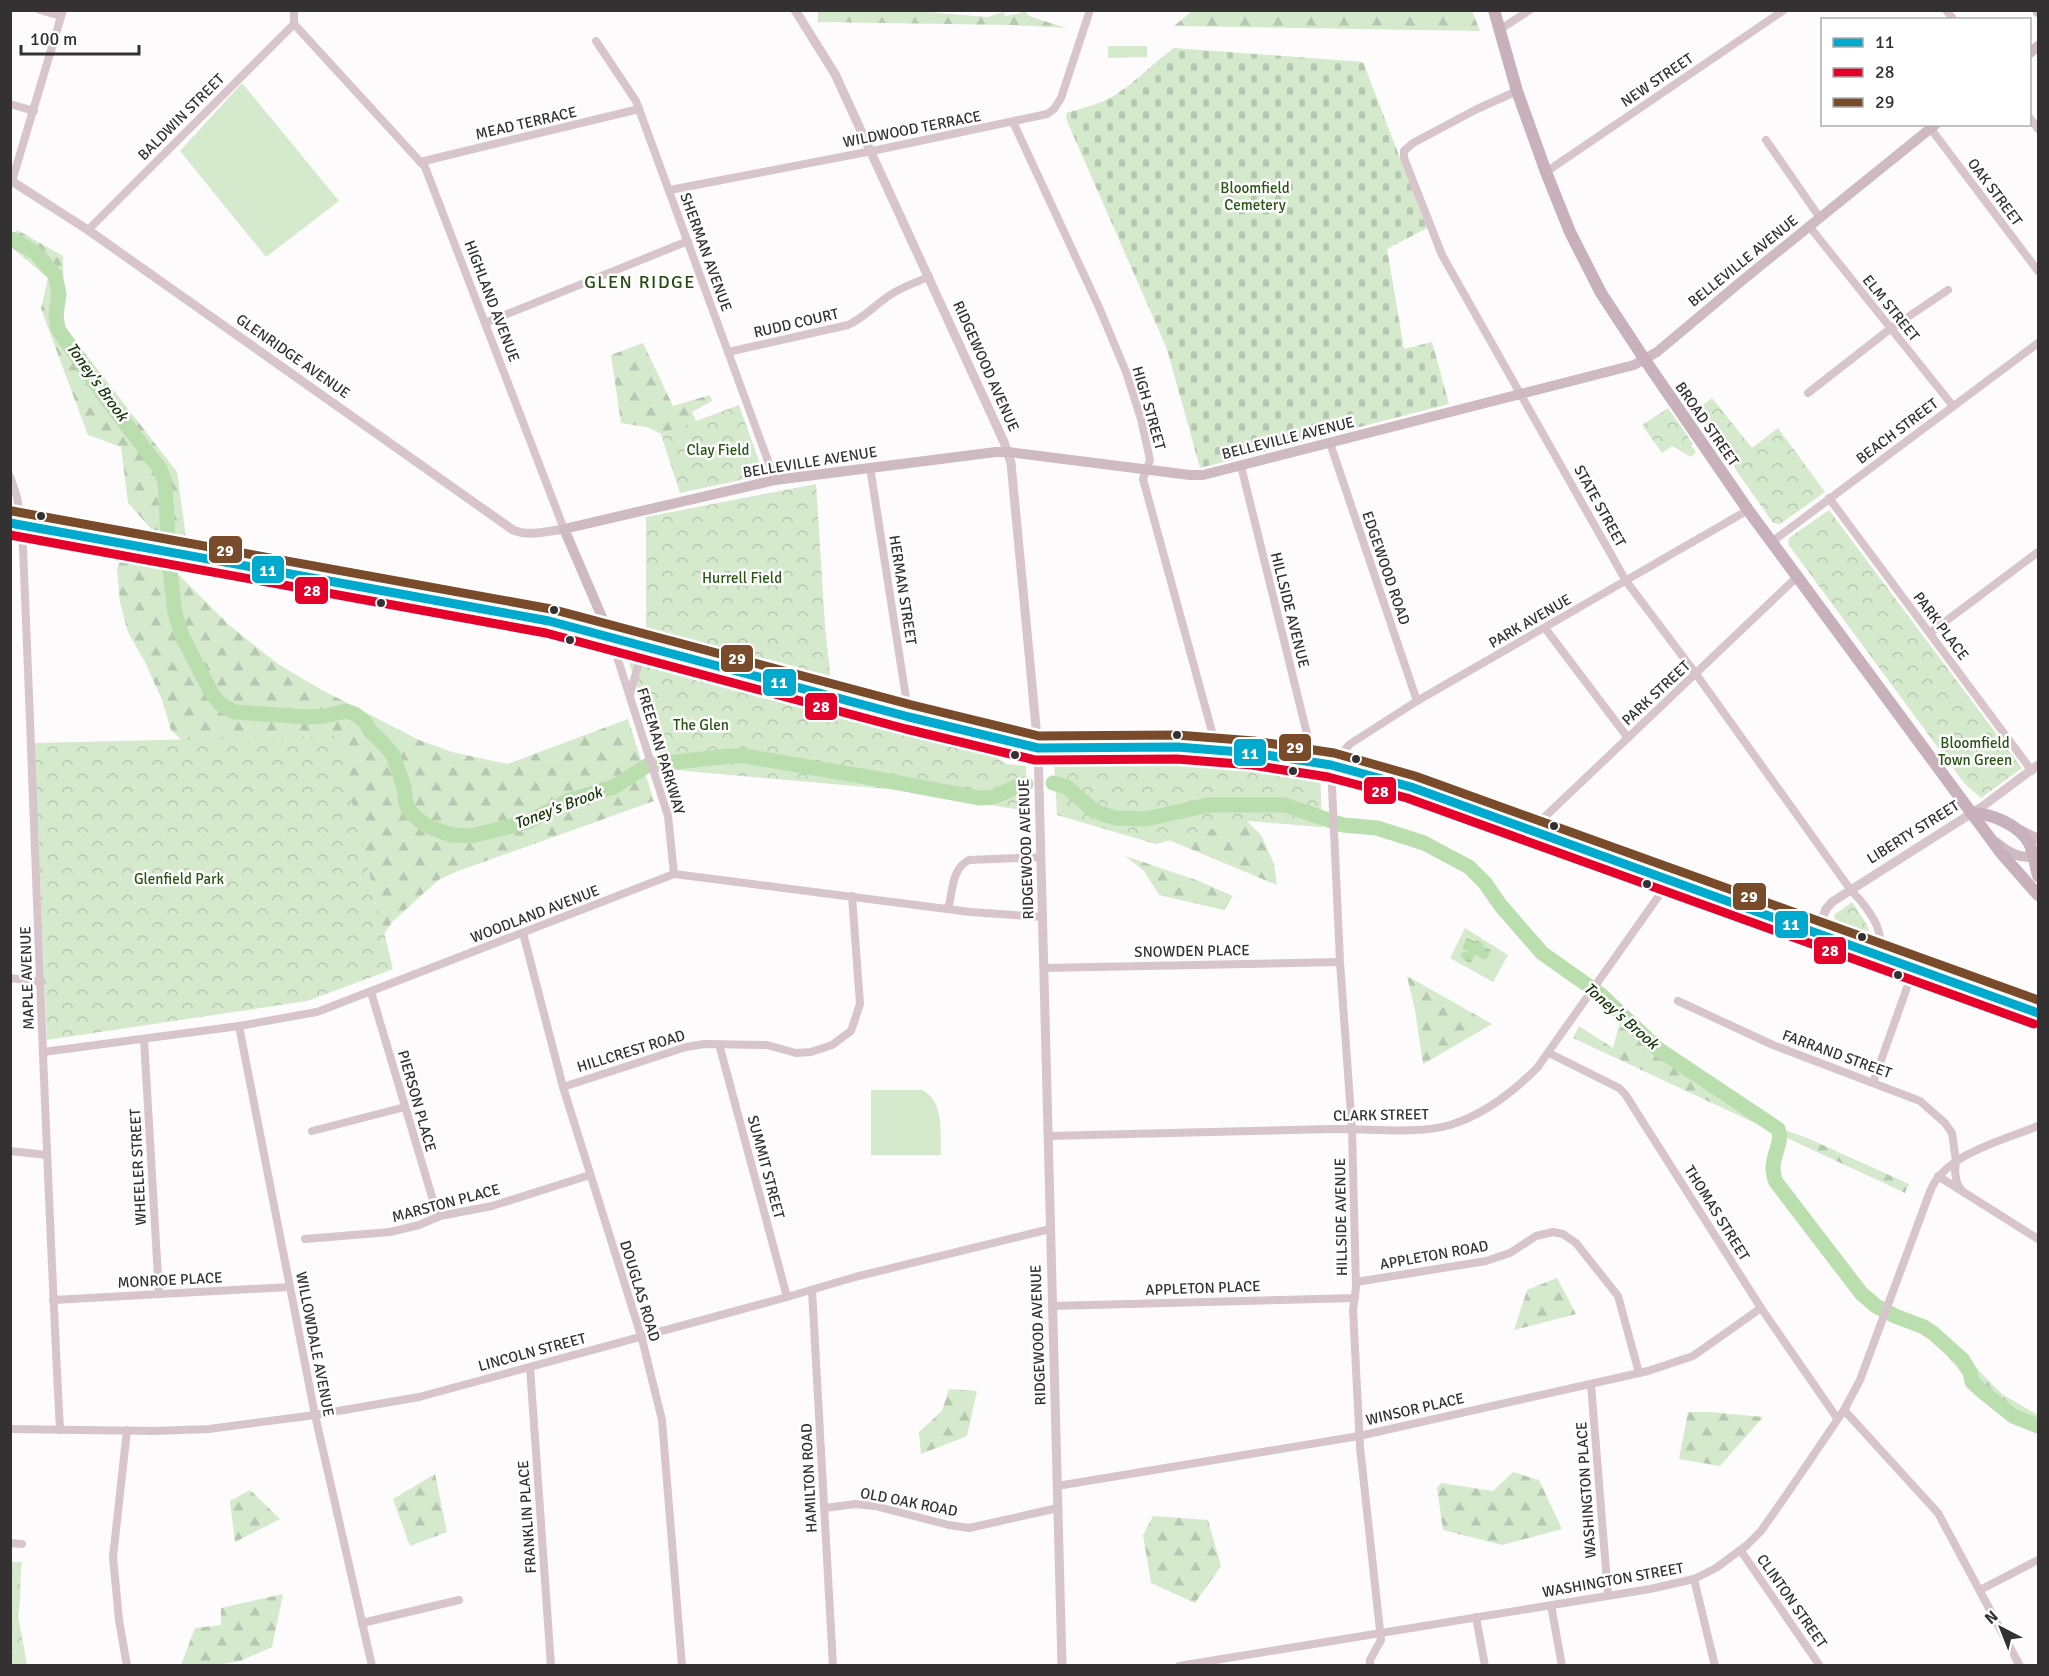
<svg xmlns="http://www.w3.org/2000/svg" width="2049" height="1676" font-family="Signika,sans-serif">
<style>
.green{fill:#d5e9cd}
.forest{fill:url(#forest-firs)}
.cemetery{fill:url(#cemetery-stones)}
.park{fill:url(#park-crowns)}
.water{fill:url(#water-ripples)}
.lines{fill:none;stroke-linecap:round;stroke-linejoin:round}
.river{stroke:#badeae;stroke-width:15}
.minor{stroke:#d8c5cc;stroke-width:8}
.tertiary{stroke:#d8c5cc;stroke-width:9}
.secondary{stroke:#d0bac2;stroke-width:10}
.primary{stroke:#c8b1bb;stroke-width:12}
.bus-1-casing{stroke:#fff;stroke-width:14}
.bus-2-casing{stroke:#fff;stroke-width:14}
.bus-3-casing{stroke:#fff;stroke-width:14}
.bus-1{stroke:#00a9ce;stroke-width:9}
.bus-2{stroke:#e4002b;stroke-width:9}
.bus-3{stroke:#7a4b2a;stroke-width:9}
.bus-dot{fill:#343132;stroke:#fff;stroke-width:2}
.labels{text-anchor:middle;dominant-baseline:central;stroke-width:5;stroke-linejoin:round;paint-order:stroke}
.street-label{font-size:15px;fill:#343132;stroke:#fff}
.park-label{font-size:15px;fill:#275612;stroke:#fff}
.water-label{font-size:16px;font-style:italic;fill:#173809;stroke:#fff}
.quarter-label{font-size:18px;letter-spacing:1.5px;fill:#224c0f;stroke:#fff}
.line-badge{stroke:#fff;stroke-width:2}
.badge-label{font-size:16px;text-anchor:middle;font-weight:bold;fill:#fff}
</style>
<defs>
<pattern id="forest-firs" width="22" height="20" patternUnits="userSpaceOnUse" patternTransform="scale(1.5)"><rect width="22" height="20" fill="#d5e9cd"/><path d="M5 1l3.5 6h-7zM16 11l3.5 6h-7z" fill="#b7c8b0"/></pattern>
<pattern id="cemetery-stones" width="16" height="16" patternUnits="userSpaceOnUse" patternTransform="scale(1.5)"><rect width="16" height="16" fill="#d5e9cd"/><path d="M2 7V4a2 2 0 0 1 4 0v3zM10 15v-3a2 2 0 0 1 4 0v3z" fill="#b7c8b0"/></pattern>
<pattern id="park-crowns" width="20" height="18" patternUnits="userSpaceOnUse" patternTransform="scale(1.5)"><rect width="20" height="18" fill="#d5e9cd"/><path d="M2 6a3 3 0 1 1 6 0M12 15a3 3 0 1 1 6 0" fill="none" stroke="#b7c8b0"/></pattern>
<pattern id="water-ripples" width="26" height="14" patternUnits="userSpaceOnUse" patternTransform="scale(1.5)"><rect width="26" height="14" fill="#badeae"/><path d="M2 4q2-2 4 0t4 0M15 11q2-2 4 0t4 0" fill="none" stroke="#a0bf96"/></pattern>
</defs>
<rect width="100%" height="100%" fill="#fdfbfc"/>
<!-- green -->
<g class="green">
<polygon points="1108,46 1147,46 1147,57 1108,58"/>
<polygon points="242,83 339,201 266,257 180,151"/>
<polygon points="1465,928 1508,955 1493,982 1450,958"/>
<path d="M871,1090h51c23,12 18,42 19,65h-70z"/>
</g>
<!-- forest -->
<g class="forest">
<polygon points="1357,10 1472,11 1480,31 1174,26 1192,11"/>
<polygon points="878,11 917,11 987,17 1004,12 1005,16 1021,13 1021,11 1025,11 1029,16 1066,28 1012,25 818,22 818,12"/>
<polygon points="17,230 63,256 64,326 177,472 186,538 155,533 128,503 121,447 88,435 41,309 48,278 11,247 11,243"/>
<polygon points="643,343 673,406 710,395 712,401 692,412 696,421 661,434 647,427 621,423 611,355"/>
<polygon points="127,557 169,565 229,625 278,664 320,689 419,740 452,752 507,764 628,719 654,801 458,871 440,879 424,893 392,922 382,937 171,730 162,700 145,662 128,632 120,602 117,569 120,561"/>
<polygon points="1225,763 1320,776 1322,827 1247,821 1261,835 1274,864 1277,885 1169,840 1156,844 1155,799"/>
<polygon points="1125,856 1196,880 1233,896 1224,910 1159,895 1144,871"/>
<polygon points="1407,976 1492,1024 1423,1064 1415,1010"/>
<polygon points="1627,1016 1661,1050 1787,1131 1805,1137 1909,1184 1905,1193 1573,1038 1579,1026 1613,1048 1620,1022"/>
<polygon points="1557,1278 1576,1314 1514,1330 1527,1290"/>
<polygon points="1936,1329 1946,1337 2002,1394 2038,1415 2038,1434 1988,1401 1969,1382 1937,1344"/>
<polygon points="949,1389 977,1391 967,1436 921,1454 919,1432 942,1411"/>
<polygon points="1688,1412 1711,1412 1763,1417 1720,1466 1679,1459"/>
<polygon points="1513,1472 1539,1480 1562,1529 1502,1545 1443,1530 1437,1488 1441,1483 1493,1491"/>
<polygon points="435,1474 447,1532 410,1546 393,1499"/>
<polygon points="250,1490 280,1519 235,1542 230,1501"/>
<polygon points="1153,1516 1208,1520 1221,1566 1195,1603 1151,1583 1143,1535"/>
<polygon points="283,1594 272,1647 240,1661 218,1665 181,1665 195,1628 221,1625 221,1608"/>
</g>
<!-- cemetery -->
<path class="cemetery" d="M1174,48l189,14 64,166 -40,21 17,100 28,-7 17,62 -249,64 -33,-119 -100,-228 -1,-8c17,-5 38,-10 52,-20 20,-13 36,-31 56,-45z"/>
<!-- park -->
<g class="park">
<polygon points="1712,398 1752,448 1778,428 1825,492 1780,524 1773,523 1695,411"/>
<polygon points="739,405 764,475 680,493 661,434"/>
<polygon points="1668,408 1693,444 1691,445 1696,452 1691,457 1672,446 1662,453 1642,425"/>
<polygon points="816,484 825,626 831,682 646,633 646,517"/>
<polygon points="1829,510 2022,768 1981,798 1964,783 1788,544 1789,538"/>
<polygon points="628,660 667,666 722,680 971,750 989,753 1007,764 1026,766 1027,811 900,790 664,769"/>
<polygon points="336,736 393,969 307,1001 47,1040 34,743"/>
<polygon points="1159,760 1225,763 1320,776 1322,827 1247,820 1156,844 1057,815 1054,762"/>
<polygon points="1852,902 1867,925 1871,937 1867,936 1867,932 1860,929 1858,933 1845,930 1836,923 1834,915"/>
<path d="M11,1562h11c-3,18 0,36 -4,53l9,50h-16z"/>
</g>
<!-- water -->
<polygon class="water" points="1467,938 1475,942 1477,940 1483,943 1482,946 1491,950 1486,960 1475,955 1470,964 1460,956 1462,952 1469,952 1462,948"/>
<g class="lines">
<!-- river -->
<g class="river">
<polyline points="12,239 36,253 55,275 59,294 56,315 58,329 100,390 160,469 165,482 168,537"/>
<path d="M170,570l5,43 8,25 28,54 9,12 15,8 72,5 18,-1 21,-5 9,3 10,8 6,10 11,10 11,13 11,32 2,16 3,8 16,14 26,10 20,1 57,-14 39,-21 47,-14 34,-22 81,-9h16l122,21 112,21c21,1 29,-11 47,-14"/>
<path d="M1053,783l14,4 27,24 21,7 31,1 62,-14h77l58,20 34,3 47,15 45,24 16,16 16,23 41,47 58,41 58,55 120,80c7,16 -12,30 -2,53l85,111 15,13 19,10 29,11 9,6 30,27 7,12 2,10 11,10 30,24 25,10"/>
</g>
<!-- minor -->
<g class="minor">
<polyline points="40,10 61,16"/>
<polyline points="294,10 294,24 425,167 564,529"/>
<polyline points="1946,10 1954,20"/>
<polyline points="1499,30 1530,10"/>
<polyline points="596,41 636,101 775,480"/>
<path d="M1517,91l-40,18 -64,34 -9,8v7l38,97 184,326 70,93 154,215c17,18 37,41 28,66"/>
<polyline points="10,104 34,111"/>
<polyline points="2030,118 2038,129"/>
<polyline points="1013,122 1098,305 1126,372 1141,419 1150,460 1143,479 1217,750"/>
<polyline points="1931,129 2038,271"/>
<polyline points="1766,140 1820,218"/>
<polyline points="420,162 639,109"/>
<polyline points="1546,172 1784,10"/>
<polyline points="12,181 63,10"/>
<polyline points="670,190 872,151 1047,114 1054,109 1061,98 1090,10"/>
<polyline points="1809,226 1953,406"/>
<polyline points="88,230 294,24"/>
<polyline points="485,323 688,241"/>
<path d="M728,352l120,-27c17,-8 27,-20 42,-30 12,-8 26,-13 39,-18"/>
<polyline points="1808,393 1890,329 1948,290"/>
<polyline points="1330,443 1417,701"/>
<polyline points="1241,466 1310,746 1311,761"/>
<polyline points="870,467 909,717"/>
<path d="M10,476l7,21 5,28c13,301 22,603 38,905"/>
<polyline points="1829,498 2032,771"/>
<polyline points="1773,541 2038,343"/>
<polyline points="1545,628 1628,738"/>
<polyline points="1930,633 2038,552"/>
<polyline points="611,638 668,816 674,874"/>
<polyline points="630,694 639,662 652,649"/>
<polyline points="1532,829 1798,576"/>
<path d="M948,909c5,-17 3,-40 21,-49l72,-3"/>
<polyline points="523,933 563,1087 642,1339 662,1420 682,1666"/>
<polyline points="1044,968 1340,962"/>
<polyline points="10,978 42,982"/>
<polyline points="371,992 438,1217"/>
<polyline points="1678,1001 1773,1045 1920,1101 1945,1123 1952,1133 1956,1161 1955,1172 1957,1183 1962,1191"/>
<polyline points="239,1026 315,1415 372,1666"/>
<polyline points="144,1039 159,1294"/>
<polyline points="719,1044 787,1297"/>
<polyline points="43,1052 239,1026 317,1012 674,874 970,912 1043,917"/>
<polyline points="1549,1053 1619,1088 1625,1094 1761,1308 1837,1418"/>
<polyline points="1873,1083 1914,968"/>
<polyline points="563,1087 686,1047 704,1044 767,1045 796,1053 811,1052 832,1045 851,1031 860,1004 852,896"/>
<polyline points="312,1131 405,1107"/>
<path d="M1048,1136c95,-2 189,-5 284,-7 36,-1 84,6 118,-4 33,-10 63,-33 87,-57l133,-188"/>
<polyline points="10,1151 47,1155"/>
<polyline points="1938,1176 2038,1239"/>
<polyline points="305,1239 390,1232 419,1225 440,1216 492,1206 590,1175"/>
<polyline points="1356,1282 1486,1261 1510,1253 1536,1236 1553,1232 1563,1234 1576,1243 1618,1296 1639,1373"/>
<polyline points="812,1290 833,1666"/>
<polyline points="53,1300 290,1287"/>
<polyline points="1052,1306 1355,1298"/>
<polyline points="530,1367 551,1666"/>
<polyline points="1591,1384 1608,1595"/>
<polyline points="1844,1410 1938,1513 2020,1666"/>
<polyline points="10,1429 153,1431 209,1429 315,1415 419,1397 787,1297 855,1277 1050,1229"/>
<polyline points="1057,1486 1359,1436 1648,1371 1693,1356 1761,1308"/>
<polyline points="825,1508 855,1504 875,1506 949,1525 969,1528 1058,1508"/>
<polyline points="10,1543 22,1544"/>
<polyline points="1741,1551 1820,1666"/>
<polyline points="1694,1579 1715,1666"/>
<polyline points="1980,1590 2038,1560"/>
<polyline points="1551,1605 1562,1666"/>
<polyline points="1476,1617 1485,1666"/>
<polyline points="362,1623 459,1600"/>
<polyline points="127,1666 119,1620 113,1557 127,1430"/>
<path d="M1179,1666l471,-77 44,-10 22,-11 31,-23 14,-14 26,-37 57,-84 16,-30 71,-191c17,-36 73,-49 107,-63"/>
<polyline points="1370,1666 1370,1660 1381,1640 1360,1447 1353,1310 1356,1287 1352,1129 1340,962 1331,765 1350,744 1417,701 1748,510"/>
</g>
<!-- tertiary -->
<g class="tertiary">
<polyline points="795,10 835,74 1004,442 1011,463 1038,748 1062,1666"/>
<path d="M10,180l78,50 425,300c16,7 34,1 51,-1"/>
<polyline points="1816,933 1826,909 1832,902 1983,806 2038,765"/>
</g>
<!-- secondary -->
<g class="secondary">
<polyline points="2037,10 2038,12"/>
<polyline points="2030,53 2038,46"/>
<polyline points="611,638 564,529 775,480 996,452 1008,452 1190,475 1203,475 1634,365 1657,352 1744,279 1936,124"/>
<polyline points="2020,830 2038,839"/>
<path d="M1996,842c13,11 25,18 42,14"/>
</g>
<!-- primary -->
<g class="primary">
<polyline points="1494,10 1517,91 1546,172 1570,232 1601,293 1645,360 1748,510 2001,853 2038,895"/>
<polyline points="10,523 549,621 909,717 1038,748 1177,747 1253,753 1331,765 1411,787 2038,1013"/>
<path d="M1971,813c20,0 48,12 58,30 5,10 6,22 9,33"/>
</g>
<defs>
<polyline id="bus-1" points="10,523 549,621 909,717 1038,748 1177,747 1253,753 1331,765 1411,787 2038,1013"/>
<polyline id="bus-2" points="10,535 546,633 906,729 1035,760 1177,759 1252,765 1328,777 1407,798 2034,1024"/>
<polyline id="bus-3" points="12,511 551,609 912,705 1039,736 1177,735 1254,741 1334,753 1415,776 2038,1000"/>
</defs>
<!-- bus-1 casing -->
<use href="#bus-1" class="bus-1-casing"/>
<!-- bus-2 casing -->
<use href="#bus-2" class="bus-2-casing"/>
<!-- bus-3 casing -->
<use href="#bus-3" class="bus-3-casing"/>
<!-- bus-1 -->
<use href="#bus-1" class="bus-1"/>
<!-- bus-2 -->
<use href="#bus-2" class="bus-2"/>
<!-- bus-3 -->
<use href="#bus-3" class="bus-3"/>
</g>
<!-- markers -->
<g class="bus-dot">
<circle cx="41" cy="516" r="5"/>
<circle cx="381" cy="603" r="5"/>
<circle cx="554" cy="610" r="5"/>
<circle cx="570" cy="640" r="5"/>
<circle cx="1177" cy="735" r="5"/>
<circle cx="1015" cy="755" r="5"/>
<circle cx="1356" cy="759" r="5"/>
<circle cx="1293" cy="771" r="5"/>
<circle cx="1554" cy="826" r="5"/>
<circle cx="1647" cy="884" r="5"/>
<circle cx="1862" cy="937" r="5"/>
<circle cx="1898" cy="975" r="5"/>
</g>
<g class="labels">
<!-- street labels -->
<g class="street-label">
<text transform="translate(1657 80) rotate(-34)">NEW STREET</text>
<text transform="translate(181 117) rotate(-45)">BALDWIN STREET</text>
<text transform="translate(526 123) rotate(-13)">MEAD TERRACE</text>
<text transform="translate(912 129) rotate(-11)">WILDWOOD TERRACE</text>
<text transform="translate(1995 192) rotate(53)">OAK STREET</text>
<text transform="translate(706 252) rotate(70)">SHERMAN AVENUE</text>
<text transform="translate(1743 261) rotate(-39)">BELLEVILLE AVENUE</text>
<text transform="translate(492 301) rotate(69)">HIGHLAND AVENUE</text>
<text transform="translate(1891 308) rotate(51)">ELM STREET</text>
<text transform="translate(796 323) rotate(-13)">RUDD COURT</text>
<text transform="translate(293 356) rotate(35)">GLENRIDGE AVENUE</text>
<text transform="translate(986 366) rotate(66)">RIDGEWOOD AVENUE</text>
<text transform="translate(1149 408) rotate(74)">HIGH STREET</text>
<text transform="translate(1707 424) rotate(55)">BROAD STREET</text>
<text transform="translate(1897 431) rotate(-37)">BEACH STREET</text>
<text transform="translate(1288 438) rotate(-14)">BELLEVILLE AVENUE</text>
<text transform="translate(810 462) rotate(-9)">BELLEVILLE AVENUE</text>
<text transform="translate(1600 506) rotate(61)">STATE STREET</text>
<text transform="translate(1386 568) rotate(71)">EDGEWOOD ROAD</text>
<text transform="translate(903 590) rotate(81)">HERMAN STREET</text>
<text transform="translate(1290 610) rotate(76)">HILLSIDE AVENUE</text>
<text transform="translate(1530 621) rotate(-30)">PARK AVENUE</text>
<text transform="translate(1941 626) rotate(53)">PARK PLACE</text>
<text transform="translate(1656 693) rotate(-43)">PARK STREET</text>
<text transform="translate(661 751) rotate(73)">FREEMAN PARKWAY</text>
<text transform="translate(1913 832) rotate(-32)">LIBERTY STREET</text>
<text transform="translate(1026 849) rotate(-92)">RIDGEWOOD AVENUE</text>
<text transform="translate(535 914) rotate(-21)">WOODLAND AVENUE</text>
<text transform="translate(1192 951) rotate(-1)">SNOWDEN PLACE</text>
<text transform="translate(27 978) rotate(-92)">MAPLE AVENUE</text>
<text transform="translate(631 1051) rotate(-17)">HILLCREST ROAD</text>
<text transform="translate(1837 1054) rotate(20)">FARRAND STREET</text>
<text transform="translate(417 1101) rotate(74)">PIERSON PLACE</text>
<text transform="translate(1381 1115) rotate(-1)">CLARK STREET</text>
<text transform="translate(138 1167) rotate(-93)">WHEELER STREET</text>
<text transform="translate(766 1167) rotate(75)">SUMMIT STREET</text>
<text transform="translate(446 1203) rotate(-15)">MARSTON PLACE</text>
<text transform="translate(1717 1213) rotate(58)">THOMAS STREET</text>
<text transform="translate(1341 1217) rotate(-91)">HILLSIDE AVENUE</text>
<text transform="translate(1434 1255) rotate(-10)">APPLETON ROAD</text>
<text transform="translate(170 1280) rotate(-3)">MONROE PLACE</text>
<text transform="translate(1203 1288) rotate(-2)">APPLETON PLACE</text>
<text transform="translate(640 1291) rotate(73)">DOUGLAS ROAD</text>
<text transform="translate(1038 1335) rotate(-92)">RIDGEWOOD AVENUE</text>
<text transform="translate(315 1344) rotate(79)">WILLOWDALE AVENUE</text>
<text transform="translate(532 1352) rotate(-15)">LINCOLN STREET</text>
<text transform="translate(1415 1409) rotate(-13)">WINSOR PLACE</text>
<text transform="translate(809 1478) rotate(-93)">HAMILTON ROAD</text>
<text transform="translate(1586 1490) rotate(-94)">WASHINGTON PLACE</text>
<text transform="translate(909 1502) rotate(11)">OLD OAK ROAD</text>
<text transform="translate(527 1517) rotate(-94)">FRANKLIN PLACE</text>
<text transform="translate(1613 1580) rotate(-10)">WASHINGTON STREET</text>
<text transform="translate(1792 1601) rotate(55)">CLINTON STREET</text>
</g>
<!-- park labels -->
<g class="park-label">
<text x="1255" y="188">Bloomfield<tspan x="1255" dy="17">Cemetery</tspan></text>
<text x="718" y="450">Clay Field</text>
<text x="742" y="578">Hurrell Field</text>
<text x="701" y="725">The Glen</text>
<text x="1975" y="743">Bloomfield<tspan x="1975" dy="17">Town Green</tspan></text>
<text x="179" y="879">Glenfield Park</text>
</g>
<!-- water labels -->
<g class="water-label">
<text transform="translate(97 382) rotate(54)">Toney's Brook</text>
<text transform="translate(558 808) rotate(-21)">Toney's Brook</text>
<text transform="translate(1621 1016) rotate(41)">Toney's Brook</text>
</g>
<!-- quarter labels -->
<g class="quarter-label">
<text x="640" y="282">GLEN RIDGE</text>
</g>
</g>
<g class="line-badge">
<rect x="208" y="535" width="35" height="29" rx="6" fill="#7a4b2a"/>
<rect x="251" y="555" width="34" height="29" rx="6" fill="#00a9ce"/>
<rect x="294" y="576" width="35" height="29" rx="6" fill="#e4002b"/>
<rect x="720" y="644" width="34" height="29" rx="6" fill="#7a4b2a"/>
<rect x="762" y="668" width="35" height="29" rx="6" fill="#00a9ce"/>
<rect x="804" y="692" width="34" height="29" rx="6" fill="#e4002b"/>
<rect x="1278" y="733" width="34" height="29" rx="6" fill="#7a4b2a"/>
<rect x="1233" y="738" width="34" height="29" rx="6" fill="#00a9ce"/>
<rect x="1363" y="776" width="34" height="29" rx="6" fill="#e4002b"/>
<rect x="1732" y="882" width="35" height="29" rx="6" fill="#7a4b2a"/>
<rect x="1774" y="910" width="35" height="29" rx="6" fill="#00a9ce"/>
<rect x="1813" y="936" width="34" height="29" rx="6" fill="#e4002b"/>
</g>
<g class="badge-label">
<text x="225" y="556">29</text>
<text x="268" y="576">11</text>
<text x="312" y="596">28</text>
<text x="737" y="664">29</text>
<text x="779" y="688">11</text>
<text x="821" y="712">28</text>
<text x="1295" y="753">29</text>
<text x="1250" y="759">11</text>
<text x="1380" y="797">28</text>
<text x="1749" y="902">29</text>
<text x="1791" y="930">11</text>
<text x="1830" y="956">28</text>
</g>
<!-- border -->
<rect width="2049" height="1676" fill="none" stroke="#343132" stroke-width="24"/>
<!-- legend -->
<rect x="1821" y="18" width="210" height="108" fill="#ffffff" stroke="#aeadad" stroke-width="1.5"/>
<rect x="1833" y="38" width="30" height="9" fill="#00a9ce" stroke="#aeadad" stroke-width="1.5"/>
<text x="1875" y="48" font-size="18" fill="#343132">11</text>
<rect x="1833" y="68" width="30" height="9" fill="#e4002b" stroke="#aeadad" stroke-width="1.5"/>
<text x="1875" y="78" font-size="18" fill="#343132">28</text>
<rect x="1833" y="98" width="30" height="9" fill="#7a4b2a" stroke="#aeadad" stroke-width="1.5"/>
<text x="1875" y="108" font-size="18" fill="#343132">29</text>
<!-- north arrow -->
<g transform="translate(2001 1628) rotate(318)" stroke="#ffffff" stroke-width="4.5" paint-order="stroke">
<path d="M0-4.5L10 22L0 15L-10 22Z" fill="#343132"/>
<text y="-9" font-size="16" font-weight="bold" text-anchor="middle" fill="#343132">N</text>
</g>
<!-- scale -->
<path d="M21 45v9h118v-9" fill="none" stroke="#343132" stroke-width="3"/>
<text x="30" y="45" font-size="18" fill="#343132" stroke="#ffffff" stroke-width="4.5" paint-order="stroke">100 m</text>
</svg>
